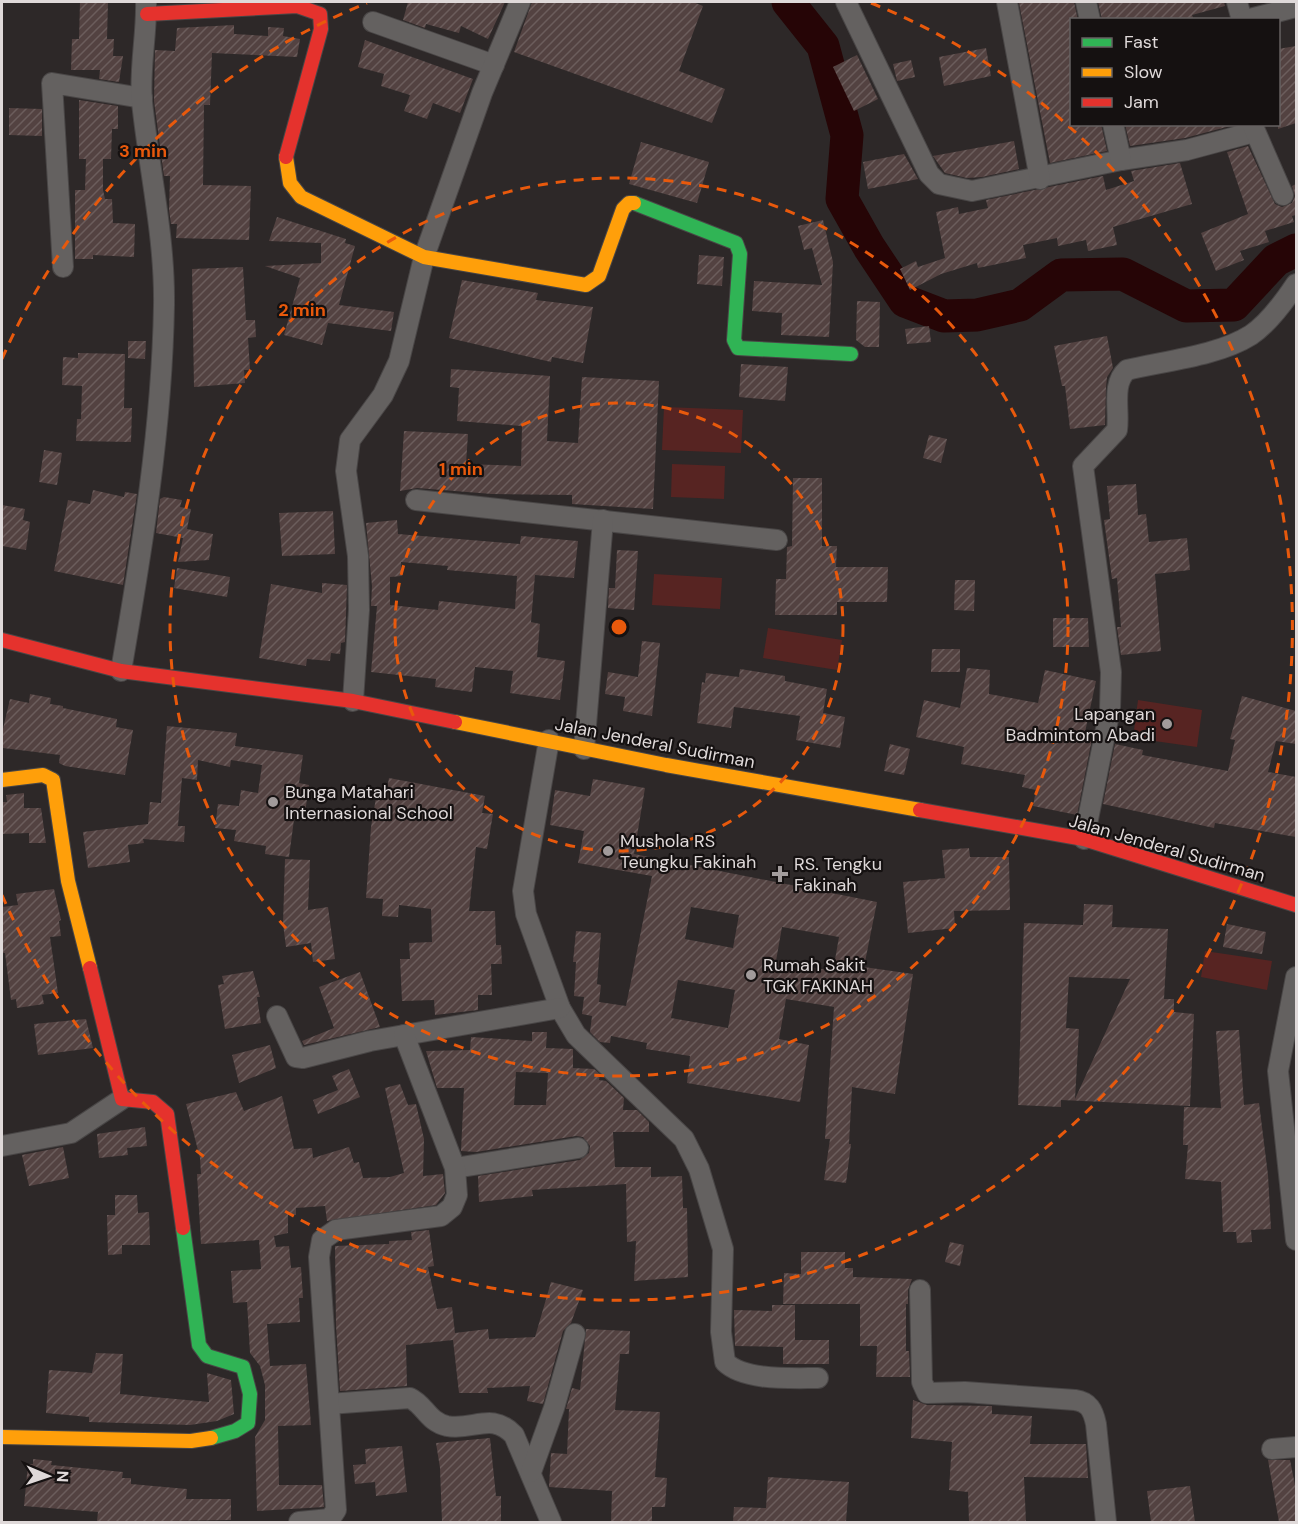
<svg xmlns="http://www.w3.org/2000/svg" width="1298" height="1524" font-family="'DM Sans',sans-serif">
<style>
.pitch{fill:#572422}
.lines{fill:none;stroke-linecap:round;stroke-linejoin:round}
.river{stroke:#260506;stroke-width:33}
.building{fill:url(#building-hatch);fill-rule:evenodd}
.street-casing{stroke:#494646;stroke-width:22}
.fast-casing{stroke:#494646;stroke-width:16}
.slow-casing{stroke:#494646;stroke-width:16}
.jam-casing{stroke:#494646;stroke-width:16}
.street{stroke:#646160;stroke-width:20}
.fast{stroke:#30b455;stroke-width:14}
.slow{stroke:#ff9f0a;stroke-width:14}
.jam{stroke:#e5322d;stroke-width:14}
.ring{fill:none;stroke:#e8590c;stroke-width:3;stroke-dasharray:10 8}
.poi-dot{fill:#a19b9b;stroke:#151111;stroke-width:2}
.labels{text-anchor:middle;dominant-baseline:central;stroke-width:4.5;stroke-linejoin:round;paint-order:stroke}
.poi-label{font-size:18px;fill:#dfd9d9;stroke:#151111;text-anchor:start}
.street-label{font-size:18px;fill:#dfd9d9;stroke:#151111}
.centre{fill:#e8590c;stroke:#151111;stroke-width:3}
.ring-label{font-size:18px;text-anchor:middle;font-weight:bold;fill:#e8590c;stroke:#151111;stroke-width:4.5;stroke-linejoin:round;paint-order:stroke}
</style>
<defs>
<pattern id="building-hatch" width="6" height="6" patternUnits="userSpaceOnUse" patternTransform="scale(1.5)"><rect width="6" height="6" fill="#534241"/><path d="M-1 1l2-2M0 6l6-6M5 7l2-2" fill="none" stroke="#6b5d5c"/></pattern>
</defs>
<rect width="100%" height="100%" fill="#2d2828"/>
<!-- pitch -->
<g class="pitch">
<polygon points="664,407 743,410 741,453 662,450"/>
<polygon points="672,464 725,466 724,499 671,497"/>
<polygon points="654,574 722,578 720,609 652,605"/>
<polygon points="768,628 842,640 837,670 763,658"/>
<polygon points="1138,700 1202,710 1197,747 1133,738"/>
<polygon points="1205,951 1272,961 1267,990 1201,977"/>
</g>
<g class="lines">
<!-- river -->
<polyline class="river" points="788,2 823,46 847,135 842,199 869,247 905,301 944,316 977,315 1020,305 1061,275 1123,274 1186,306 1234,305 1276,260 1296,250"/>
</g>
<!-- building -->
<g class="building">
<polygon points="80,2 108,2 107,39 114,39 113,56 123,56 119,82 99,79 100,70 71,70 72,39 79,39"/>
<polygon points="408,2 505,2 488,39 461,26 459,33 426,24 425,28 403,20"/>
<polygon points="532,2 693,2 703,6 679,71 725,89 712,123 514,52"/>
<polygon points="1074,2 1078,20 1071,20 1071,124 1101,124 1107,151 1050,163 1019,3"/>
<polygon points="1098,2 1224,2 1225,6 1192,15 1194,20 1102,20"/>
<polygon points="234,25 234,34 268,36 268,27 284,28 283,36 300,39 297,57 212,53 210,105 204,105 203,185 251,186 249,240 176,238 177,224 171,224 169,210 170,176 164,176 154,101 155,50 175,51 177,28"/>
<polygon points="365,40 473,79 460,113 433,103 427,119 404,111 410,95 381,86 384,74 358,67"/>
<polygon points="1296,46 1296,123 1278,129 1278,49"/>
<polygon points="986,48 991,76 944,86 939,57"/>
<polygon points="857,55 878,99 854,111 833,67"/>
<polygon points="911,60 915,77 897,81 893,64"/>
<polygon points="79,100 118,106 118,129 112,129 111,159 103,159 103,190 105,199 112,199 113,223 135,224 134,257 93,255 93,259 75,259 75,190 85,190 86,159 79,159"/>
<polygon points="9,108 42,109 42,136 9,135"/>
<polygon points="1125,124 1234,124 1234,125 1185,138 1130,146"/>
<polygon points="1014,141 1019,169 982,177 967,178 945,173 933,156"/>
<polygon points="641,142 709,162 697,203 629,184"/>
<polygon points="1248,146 1275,204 1282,207 1292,203 1295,196 1292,186 1296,184 1296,215 1292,216 1294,222 1265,231 1269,242 1240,251 1244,260 1216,271 1201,233 1248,214 1227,152"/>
<polygon points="904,154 918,179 868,189 863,162"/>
<polygon points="1180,163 1192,204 1113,227 1117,245 1088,251 1086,240 1058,246 1057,238 1023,245 1026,258 978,268 977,263 941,274 910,290 900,269 916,261 918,267 945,258 936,212 958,207 959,214 988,208 986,200 1103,176 1106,190 1134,181 1131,171"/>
<polygon points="277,217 346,239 345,243 355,246 339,305 394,312 391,331 328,323 322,345 284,335 300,278 265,266 321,263 321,243 269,241"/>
<polygon points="823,220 833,262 829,337 781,335 782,313 752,311 754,281 822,285 812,248 804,250 798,226"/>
<polygon points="699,255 724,257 722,286 697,284"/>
<polygon points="243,267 246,320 255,320 256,337 248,338 250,370 244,370 245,383 194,387 192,269"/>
<polygon points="462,280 538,293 536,300 593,307 583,363 552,357 551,362 449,338"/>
<polygon points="857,301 880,302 879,347 865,347 856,340"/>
<polygon points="929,326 931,342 907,344 905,329"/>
<polygon points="1107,336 1113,368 1107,377 1106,388 1105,425 1070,429 1065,386 1062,386 1054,346"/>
<polygon points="128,341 146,341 145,359 128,358"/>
<polygon points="78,353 125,354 124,408 132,408 131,442 76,441 77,419 81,419 82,386 62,385 63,357 78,358"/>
<polygon points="741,364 788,367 785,401 739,397"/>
<polygon points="451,369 550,376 547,441 578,443 582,377 659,381 653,509 572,504 572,495 492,494 417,488 400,491 404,431 468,434 466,464 521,466 522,426 457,421 459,388 450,387"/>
<polygon points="929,435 947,439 941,463 923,458"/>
<polygon points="44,450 62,453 57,485 39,482"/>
<polygon points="793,478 822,478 822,546 837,546 836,567 888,567 887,602 837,602 837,615 775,615 776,579 786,579 787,547 792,546"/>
<polygon points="1136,484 1138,515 1146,514 1149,542 1187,538 1190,570 1155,574 1161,651 1121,655 1117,627 1121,627 1117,578 1112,579 1104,520 1110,519 1107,486"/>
<polygon points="93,490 124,497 125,492 137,494 123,585 54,571 68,500 90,504"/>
<polygon points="164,497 182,500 180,507 191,509 187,529 213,534 209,560 178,562 183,538 156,533 160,499"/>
<polygon points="2,505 25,509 23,520 30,522 26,550 2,546"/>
<polygon points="333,511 335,554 282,556 279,513"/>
<path d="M397,520l1,14 122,10 1,-8 57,5 -4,37 -39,-3 -4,47 9,2 -3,33 28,4 -5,39 -50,-7 3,-22 -38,-4 -3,25 -37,-5 1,-8 -65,-7 6,-66h-6l1,-20 -6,-63zM401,562l47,4 -1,4 70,6 -2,33 -76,-8 -1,9 -48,-5v-28l12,-1z"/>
<polygon points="617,550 638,551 634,610 608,608 609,588 615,588"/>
<polygon points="177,568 230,577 227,597 174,588"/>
<polygon points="955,580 975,580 974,611 954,610"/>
<polygon points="322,583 347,585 345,642 341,643 340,654 331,653 330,661 307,659 306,666 259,658 271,584 322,593"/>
<polygon points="1053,618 1088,618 1089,647 1053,647"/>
<polygon points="642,641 660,643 652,716 623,711 625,697 605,694 608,672 638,677"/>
<polygon points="932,649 960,649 960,672 931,672"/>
<polygon points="967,668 990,670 989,694 1038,703 1045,670 1096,681 1084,737 1092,739 1077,815 1033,806 1036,790 1022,787 1025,775 961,764 964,747 916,737 924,700 960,708"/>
<polygon points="740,669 785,676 785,681 827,689 823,713 845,717 840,748 796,740 800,716 734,707 731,728 697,723 702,682 705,683 706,673 739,677"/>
<polygon points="30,694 51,698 50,704 63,706 63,708 117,719 116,727 133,730 125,775 65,766 59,763 60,755 3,748 2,733 10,699 29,703"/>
<polygon points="1242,696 1296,711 1296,744 1276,741 1268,772 1296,777 1296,837 1215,823 1214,828 1103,804 1115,744 1143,750 1142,755 1228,771 1235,740 1230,739"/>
<polygon points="167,726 237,733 235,746 303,755 299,783 309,785 305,813 295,812 289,857 265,854 266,846 234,841 236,830 215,828 218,804 239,806 241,790 258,793 262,765 231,760 230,767 198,760 197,780 182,778 178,826 185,826 184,842 143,839 144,843 128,845 130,862 88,868 83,832 148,824 150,802 161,803"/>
<polygon points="890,744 910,749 904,775 884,771"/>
<polygon points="389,778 485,796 482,813 493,814 487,849 476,847 469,911 495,911 496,945 501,945 502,964 491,964 492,995 478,995 478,1010 435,1015 434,1000 402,1001 400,959 410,959 409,943 432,942 431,909 399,905 398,917 382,916 383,899 366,898 371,827 377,792 386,794"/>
<path d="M593,779l52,9 -11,66 243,48 -13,65 49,7 -18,120 -43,-7 -3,57h2l-5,39 -22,-3 6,-41h-5l9,-132 -48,-8 -7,40 30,6 -9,57 -113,-19 3,-27 -44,-7 1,-6 -36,-7 -1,7 -10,-1 -10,-10 2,-16 -10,-2 2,-17 -10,-1 2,-34h-3l3,-31 25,2 -4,51 4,1 -2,17 27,4 26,-130 -74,-13 6,-32 -34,-6 5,-35 35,6zM691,907l48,8 -6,33 -48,-9zM782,927l57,10 -6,34 -57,-10zM678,980l57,10 -7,38 -57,-10z"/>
<polygon points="24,793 24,808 41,808 46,843 29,843 29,833 2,834 2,802 7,802 6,795"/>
<polygon points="969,848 970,857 1009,857 1010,910 954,911 955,928 908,933 903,882 945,878 942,850"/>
<polygon points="285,859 310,860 308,910 328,907 335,959 313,962 311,943 286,947 283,924"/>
<polygon points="54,889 61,920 59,921 61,936 50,937 58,993 42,995 44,1004 17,1008 16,999 11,1000 5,953 2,953 2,907 18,905 16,894"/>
<path d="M1084,904l29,1 -1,22 56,2 -4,70h10v13l20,2 -4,92 -129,-6v7l-43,-2 6,-182 59,2zM1069,977l61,2 -55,120 4,-70 -13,-1z"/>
<polygon points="1227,924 1266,932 1262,954 1223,947"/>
<polygon points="253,971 260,997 257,997 261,1023 225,1029 218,985 224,984 222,976"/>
<polygon points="360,972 380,1027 304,1045 302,1041 334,1028 319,987"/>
<polygon points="86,1019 93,1048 38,1055 34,1024"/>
<polygon points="1239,1030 1244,1105 1259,1103 1268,1175 1271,1229 1251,1230 1252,1242 1237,1243 1236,1232 1223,1232 1221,1182 1185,1179 1188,1145 1183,1145 1184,1107 1221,1108 1216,1031"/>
<path d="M532,1032h15l-1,16 27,1v19l21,1 6,5 -1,6 7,1 18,17 -1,12h14l12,12v10h-36l2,35h36v10l31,-1 1,32h4l1,69 -54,4 2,-40 -9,1 -1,-58 -94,6 1,6 -54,6 -1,-26 102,-16 9,-7 1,-7 -7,-9 -7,-1 -100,16 -15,-1 3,-63h-27l-11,-37 44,-1 1,-13 61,4zM516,1072l32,1 -2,32h-32z"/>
<polygon points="270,1045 276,1068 239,1083 232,1055"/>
<polygon points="349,1069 360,1097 318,1114 313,1100 338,1090 332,1076"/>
<polygon points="400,1084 408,1105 416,1104 424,1139 423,1176 443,1174 445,1193 436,1205 327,1221 325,1206 296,1208 296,1215 288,1215 288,1233 274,1236 276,1247 289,1246 291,1268 301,1267 303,1298 299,1298 300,1322 267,1324 270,1366 306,1364 311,1425 278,1426 279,1485 322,1485 324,1507 257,1511 255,1437 265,1420 265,1385 260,1366 250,1353 247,1302 233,1303 231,1271 261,1269 259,1240 201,1244 197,1174 201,1174 200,1158 186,1104 236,1092 244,1111 282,1096 294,1149 312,1148 313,1158 349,1147 354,1163 359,1162 363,1178 390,1177 404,1173 385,1088"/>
<polygon points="145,1127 147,1146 127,1148 128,1155 99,1158 97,1134"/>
<polygon points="63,1147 69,1178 29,1186 22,1155"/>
<polygon points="115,1195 137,1195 138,1213 149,1212 150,1245 122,1245 122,1254 108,1255 107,1215 115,1215"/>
<polygon points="429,1230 434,1266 428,1267 437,1309 452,1307 455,1333 488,1329 489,1339 535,1337 551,1282 583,1290 571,1323 563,1331 543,1404 527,1401 530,1386 487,1388 488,1393 459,1393 453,1340 406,1345 407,1386 340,1391 336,1325 335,1246 389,1244 389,1241 412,1240 411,1232"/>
<polygon points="950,1242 964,1245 960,1266 945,1262"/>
<polygon points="801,1252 845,1252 845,1268 853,1268 853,1277 912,1279 908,1290 908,1304 906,1304 906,1351 909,1351 910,1377 876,1377 877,1346 860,1346 860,1304 783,1304 784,1273 801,1274"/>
<polygon points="772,1305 795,1305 795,1340 829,1340 829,1364 783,1364 783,1347 735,1346 734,1310 772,1311"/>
<polygon points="586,1329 630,1331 629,1354 620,1354 615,1410 660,1412 655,1477 667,1478 665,1507 652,1507 652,1522 611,1522 612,1491 549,1487 551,1453 567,1454 569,1409 566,1409 572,1388 580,1390"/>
<polygon points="96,1353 123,1354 120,1394 209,1402 207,1373 231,1380 234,1414 217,1421 190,1425 89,1422 89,1417 46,1413 49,1370 92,1373"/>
<polygon points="913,1400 927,1405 992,1406 992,1414 1032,1416 1030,1444 1086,1444 1088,1478 1024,1477 1026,1522 969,1522 968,1492 949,1490 952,1442 911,1438"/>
<polygon points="490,1438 496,1496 501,1496 501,1522 442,1522 440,1468 436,1443"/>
<polygon points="402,1446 407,1492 376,1496 375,1482 355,1484 353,1465 366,1464 365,1449"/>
<polygon points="33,1459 52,1461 51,1465 123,1472 122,1478 131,1478 131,1484 187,1489 186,1499 231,1499 231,1520 114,1522 97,1521 98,1512 24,1506 28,1464 33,1464"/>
<polygon points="1268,1460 1290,1460 1296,1490 1296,1522 1279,1522"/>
<polygon points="768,1477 849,1482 846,1522 733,1522 734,1507 766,1508"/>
<polygon points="1190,1486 1195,1522 1151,1522 1147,1491"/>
</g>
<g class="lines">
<defs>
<g id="street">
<polyline points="846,2 929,174 939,184 972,191 1121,160 1187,150 1254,132"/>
<polyline points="1007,2 1040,179"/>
<polyline points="1086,2 1090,20"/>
<polyline points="1237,2 1242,20"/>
<polyline points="1246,20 1296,7"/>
<polyline points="373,22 494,65"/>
<polyline points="1113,124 1121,160"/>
<polyline points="1252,124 1283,195"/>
<polyline points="63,267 52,83 142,98"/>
<polyline points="416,500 777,540"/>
<path d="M121,671c21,-122 41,-242 43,-366 1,-68 -15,-136 -22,-203 -3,-33 5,-68 4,-100"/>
<polyline points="353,701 359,610 358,556 346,471 350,440 383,395 399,361 424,257 482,93 520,2"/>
<path d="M549,740l-26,151 3,23 34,94 16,27 108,104 15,30 24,80 -2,83 4,30c19,19 67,16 93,16"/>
<polyline points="584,749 603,520"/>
<path d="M1084,839l26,-130 1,-37 -28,-206 34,-36c3,-19 -6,-46 10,-60 37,-9 91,-14 124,-35 18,-12 33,-33 45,-51"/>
<polyline points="1296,977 1278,1071 1296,1240"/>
<polyline points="277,1016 296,1057 303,1058 370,1041 560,1008"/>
<polyline points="2,1146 71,1133 122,1099"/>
<polyline points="455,1168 578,1148"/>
<path d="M920,1290l2,92 5,11 38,-1 110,8c14,2 18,10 21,24l10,98"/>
<path d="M329,1404l81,-6c15,7 18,24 37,28 27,5 44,-15 67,9l37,87"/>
<polyline points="1272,1449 1296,1447"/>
<polyline points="531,1472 554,1408 575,1334"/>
<polyline points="299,1522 330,1519 336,1510 319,1257 322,1240 336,1230 441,1216 452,1207 457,1195 455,1168 404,1035"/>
</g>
<g id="fast">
<polyline points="634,203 736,243 740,254 734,340 738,348 851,354"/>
<polyline points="183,1228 199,1345 207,1356 243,1367 250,1394 248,1423 235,1431 211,1438"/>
</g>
<g id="slow">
<polyline points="286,157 290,183 301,197 424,257 586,285 599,276 623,209 629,203 634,203"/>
<polyline points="455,722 666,765 920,810"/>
<polyline points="2,780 43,775 53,780 68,881 90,968"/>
<polyline points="2,1437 191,1441 211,1438"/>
</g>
<g id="jam">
<polyline points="147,14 297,6 320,14 321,29 286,157"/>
<polyline points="2,640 121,671 353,701 455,722"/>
<polyline points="920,810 1084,839 1296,905"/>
<polyline points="90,968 122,1099 153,1102 167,1114 183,1228"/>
</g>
</defs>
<!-- street casing -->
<use href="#street" class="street-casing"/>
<!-- fast casing -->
<use href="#fast" class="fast-casing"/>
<!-- slow casing -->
<use href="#slow" class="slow-casing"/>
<!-- jam casing -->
<use href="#jam" class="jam-casing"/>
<!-- street -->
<use href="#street" class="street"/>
<!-- fast -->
<use href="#fast" class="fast"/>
<!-- slow -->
<use href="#slow" class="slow"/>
<!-- jam -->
<use href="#jam" class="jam"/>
</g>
<!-- distance rings -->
<g class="ring">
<circle cx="619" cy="627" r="224"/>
<circle cx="619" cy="627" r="449"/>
<path d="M2 359A673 673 0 0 1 367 3M871 3A673 673 0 1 1 2 895"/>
</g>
<!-- markers -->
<g class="poi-dot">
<circle cx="1167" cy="724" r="6"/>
<circle cx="273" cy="802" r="6"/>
<circle cx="608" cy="851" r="6"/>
<path d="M777 865h6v6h6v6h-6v6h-6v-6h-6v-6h6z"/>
<circle cx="751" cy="975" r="6"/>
</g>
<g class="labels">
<!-- poi labels -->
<g class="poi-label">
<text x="1155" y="714" text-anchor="end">Lapangan<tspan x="1155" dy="21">Badmintom Abadi</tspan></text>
<text x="285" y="792">Bunga Matahari<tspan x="285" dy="21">Internasional School</tspan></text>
<text x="620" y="841">Mushola RS<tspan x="620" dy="21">Teungku Fakinah</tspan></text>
<text x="794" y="864">RS. Tengku<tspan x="794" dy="21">Fakinah</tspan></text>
<text x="763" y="965">Rumah Sakit<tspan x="763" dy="21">TGK FAKINAH</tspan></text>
</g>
<!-- street labels -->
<g class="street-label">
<text transform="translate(655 743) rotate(11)">Jalan Jenderal Sudirman</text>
<text transform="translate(1167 848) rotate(16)">Jalan Jenderal Sudirman</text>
</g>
</g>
<circle cx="619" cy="627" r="9" class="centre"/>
<g class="ring-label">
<text x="143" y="157">3 min</text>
<text x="302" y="316">2 min</text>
<text x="461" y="475">1 min</text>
</g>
<!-- border -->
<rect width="1298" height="1524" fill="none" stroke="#dfd9d9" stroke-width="6"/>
<!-- legend -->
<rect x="1070" y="18" width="210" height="108" fill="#151111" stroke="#666161" stroke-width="1.5"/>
<rect x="1082" y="38" width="30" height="9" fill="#30b455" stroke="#666161" stroke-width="1.5"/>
<text x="1124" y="48" font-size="18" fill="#dfd9d9">Fast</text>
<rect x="1082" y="68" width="30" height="9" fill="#ff9f0a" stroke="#666161" stroke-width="1.5"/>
<text x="1124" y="78" font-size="18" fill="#dfd9d9">Slow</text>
<rect x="1082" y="98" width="30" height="9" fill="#e5322d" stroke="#666161" stroke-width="1.5"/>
<text x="1124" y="108" font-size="18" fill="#dfd9d9">Jam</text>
<!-- north arrow -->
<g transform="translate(48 1476) rotate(92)" stroke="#151111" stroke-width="4.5" paint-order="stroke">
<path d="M0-4.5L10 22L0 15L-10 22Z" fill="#dfd9d9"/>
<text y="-9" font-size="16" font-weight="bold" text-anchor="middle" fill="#dfd9d9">N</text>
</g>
</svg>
